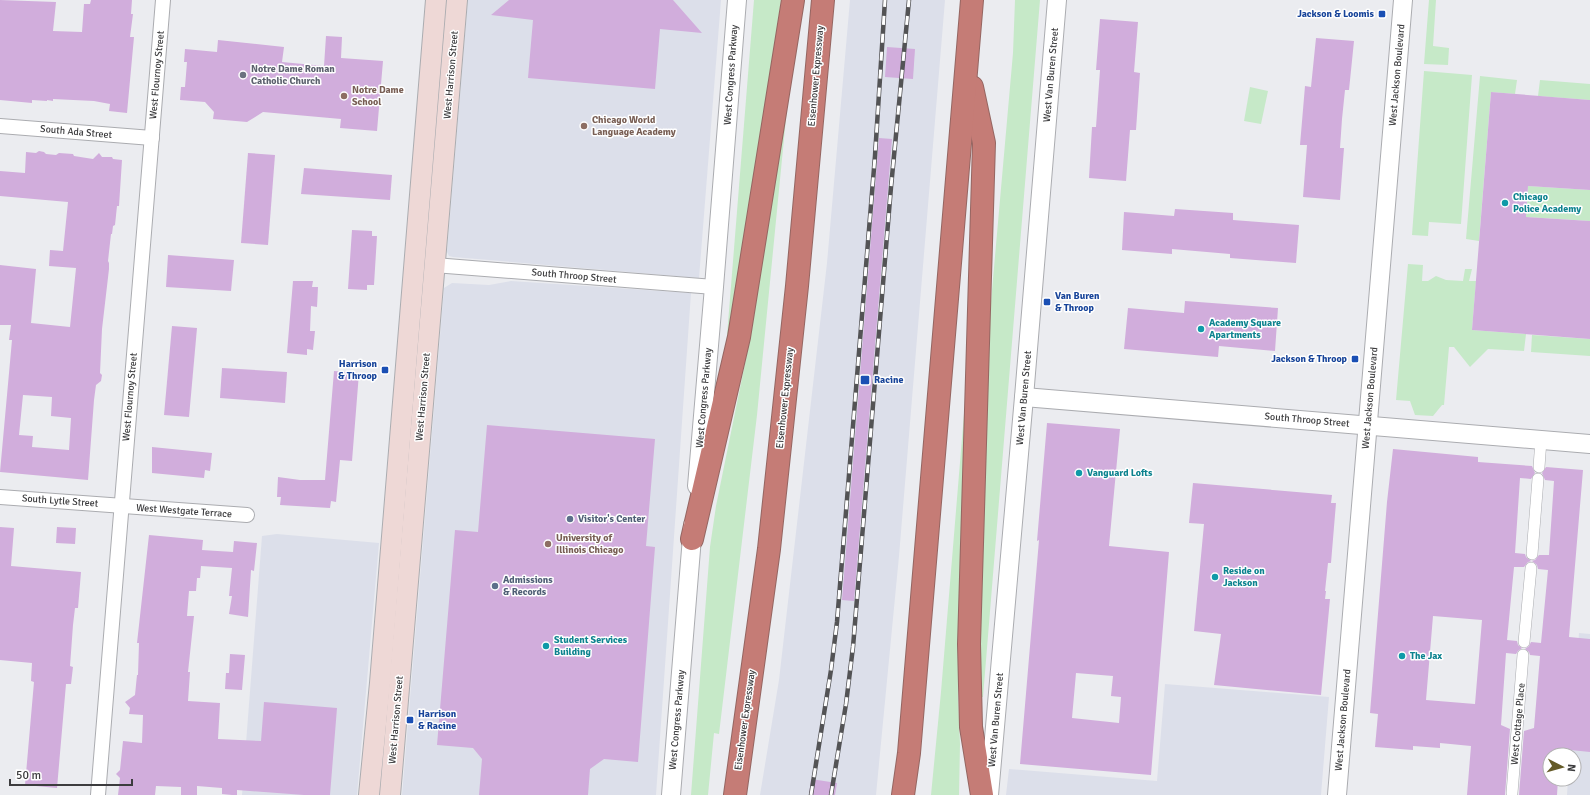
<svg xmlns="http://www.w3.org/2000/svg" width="1590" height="795" font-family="Signika,sans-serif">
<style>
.built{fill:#dcdfea}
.green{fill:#c6e9c8}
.building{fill:#d1addc;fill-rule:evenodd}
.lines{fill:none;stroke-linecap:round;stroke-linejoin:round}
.pedestrian-casing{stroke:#abacb0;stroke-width:12}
.minor-casing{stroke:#abacb0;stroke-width:16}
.tertiary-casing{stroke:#abacb0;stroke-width:20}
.secondary-casing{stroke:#abacb0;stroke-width:22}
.motorway-casing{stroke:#956662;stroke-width:24}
.pedestrian{stroke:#fff;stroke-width:11}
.minor{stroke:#fff;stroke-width:14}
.tertiary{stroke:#fff;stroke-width:18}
.secondary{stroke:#eed8d6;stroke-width:20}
.motorway{stroke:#c57c76;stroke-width:22}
.rail-casing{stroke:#535355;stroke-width:4.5}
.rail{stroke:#fff;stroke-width:3;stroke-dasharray:9;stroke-linecap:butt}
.transit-dot{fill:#1a4fb4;stroke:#fff;stroke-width:1.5}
.worship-dot{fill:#6b7280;stroke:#fff;stroke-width:1.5}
.education-dot{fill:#8d6e63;stroke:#fff;stroke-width:1.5}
.culture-dot{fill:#0f9aa8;stroke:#fff;stroke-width:1.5}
.service-dot{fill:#5c6f8a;stroke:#fff;stroke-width:1.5}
.labels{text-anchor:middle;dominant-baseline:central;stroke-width:3;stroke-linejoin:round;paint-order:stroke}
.transit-label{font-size:10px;font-weight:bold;fill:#164399;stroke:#fff;text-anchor:end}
.worship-label{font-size:10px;font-weight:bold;fill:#5b616d;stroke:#fff;text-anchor:start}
.street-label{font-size:10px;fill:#3c3c3e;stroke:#fff}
.education-label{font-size:10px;font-weight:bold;fill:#785e54;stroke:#fff;text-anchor:start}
.culture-label{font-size:10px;font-weight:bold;fill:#0d838f;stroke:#fff;text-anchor:start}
.service-label{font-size:10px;font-weight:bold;fill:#4e5e75;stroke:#fff;text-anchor:start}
</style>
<rect width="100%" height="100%" fill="#ebecf0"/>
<!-- built -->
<g class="built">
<polygon points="468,0 721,0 699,278 453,257 449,256 447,252"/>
<polygon points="850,0 945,0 899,556 876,795 760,795 779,680 827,263"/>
<polygon points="511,281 691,293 656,795 402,795 444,288 452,283 489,285"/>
<polygon points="277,534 379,543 357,795 242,795 262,536"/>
<polygon points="1579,633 1590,634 1590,795 1567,795 1568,779 1574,779 1574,755 1570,755"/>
<polygon points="1165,684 1329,697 1321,795 1006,795 1009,769 1157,781"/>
</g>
<!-- green -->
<g class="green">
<polygon points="754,0 781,0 762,135 724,373"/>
<polygon points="1015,0 1040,0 983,697 980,697 979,659 986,358 1013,53"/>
<polygon points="1429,0 1436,0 1433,46 1449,48 1448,65 1424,64"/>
<polygon points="1424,71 1472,75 1461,224 1429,222 1428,236 1412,235"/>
<polygon points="1480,76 1517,80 1515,94 1491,92 1479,241 1466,239"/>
<polygon points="1540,80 1590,84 1590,100 1538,96"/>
<polygon points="1250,87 1268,91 1261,124 1244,121"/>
<polygon points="785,107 787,108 757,415 719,734 714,733 708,795 691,795 710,547 716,506 752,329"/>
<polygon points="1528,186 1590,190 1590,221 1526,217"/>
<polygon points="1408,264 1423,265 1422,281 1428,281 1436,276 1446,280 1463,281 1465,269 1472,269 1469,281 1476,281 1472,330 1526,334 1524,351 1488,349 1470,367 1454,347 1449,347 1444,405 1442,405 1433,416 1415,415 1410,401 1396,400"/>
<polygon points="1532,335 1590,339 1590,356 1531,352"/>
<polygon points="964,414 966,415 958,695 960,744 959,795 931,795 941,692"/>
</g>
<!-- building -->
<g class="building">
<polygon points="0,0 56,2 53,31 82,32 84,4 90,4 91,0 132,0 131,14 133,14 130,37 134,37 127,113 109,111 110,104 94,101 53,99 53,101 47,100 47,101 32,100 32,103 0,100"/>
<polygon points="509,0 673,0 702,33 660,29 655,89 528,78 533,20 491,15"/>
<polygon points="1100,19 1138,22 1134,72 1140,73 1136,130 1130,130 1126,181 1089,178 1092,127 1096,127 1100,70 1096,70"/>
<polygon points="326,36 342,37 341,58 383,61 377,131 340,128 341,119 263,112 247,122 213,119 214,112 205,102 180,100 181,87 185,87 187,62 184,62 185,49 217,52 218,40 284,47 282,62 324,66"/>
<polygon points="1316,38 1354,41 1349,90 1345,90 1342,119 1340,148 1344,148 1340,200 1303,197 1307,145 1300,145 1305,86 1311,87"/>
<polygon points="887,47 915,49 913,79 885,77"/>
<polygon points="1491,92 1590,100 1590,190 1528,186 1526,217 1590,221 1590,339 1472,330"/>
<polygon points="879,138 892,139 854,601 842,600"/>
<path d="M39,151l5,1 2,2 10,1 3,-2 14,1 1,2 19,3 6,-6 3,4h10l1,2 9,1 -3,46h-2l-2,19 -2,1 -1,8h-1l-3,27 1,2v6l-7,60 -2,44 2,2 -1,6 -5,4 -2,15 -6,80 -88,-8 12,-132h-3l2,-15h-11v-60l36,4 -5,54 39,4 6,-59 -27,-2 1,-16 13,1 5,-49 -68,-6v-25l25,2 1,-21 10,1zM23,395l29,2 -1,19 20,2 -2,32 -37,-3 1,-11 -14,-1z"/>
<polygon points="248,153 275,155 268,245 241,243"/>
<polygon points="304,168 392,175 390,200 301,194"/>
<polygon points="1175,209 1233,213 1233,220 1299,225 1296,263 1230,258 1230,254 1172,249 1172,254 1122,250 1124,212 1174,216"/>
<polygon points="352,230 372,231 372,236 377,236 374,285 367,285 367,290 348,289"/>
<polygon points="168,255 234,260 231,291 166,287"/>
<polygon points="293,281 313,281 312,287 318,287 317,307 311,306 310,331 315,331 313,350 307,349 307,355 287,353"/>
<polygon points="1185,301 1278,308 1275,351 1219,346 1218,357 1124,349 1128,308 1184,313"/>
<polygon points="172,326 197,328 189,417 164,415"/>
<polygon points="222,368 287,372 285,403 220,398"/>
<polygon points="334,371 359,373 352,461 340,460 336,502 331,501 330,508 280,505 281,497 277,497 278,477 300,480 325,480"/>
<path d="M1047,423l73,6 -11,117 60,6 -18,223 -131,-11 19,-224 -2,1zM1076,673l37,3 -2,20 10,1 -2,26 -47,-5z"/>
<polygon points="487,425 655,439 646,546 655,547 638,762 604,759 590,769 588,795 479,795 482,759 473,748 437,745 455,530 478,532"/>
<polygon points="152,447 212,453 210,471 205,470 204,478 152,473"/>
<path d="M1393,449l85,8v5l54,4 3,7 -4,6 -11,-1 -5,75 10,1 1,3 5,4 4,-1 4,-5h10l5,-74 -9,-1 -3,-7 4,-6 37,3 -14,167 21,2v113l-29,-3 -1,6h-10v24h8l-1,16h-38l5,-64 10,-3 6,-72 -10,-1 -1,-3 -4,-3 4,-3 2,-4 10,1 7,-73 -10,-1 -1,-4 -5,-4 -4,1 -4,5h-10l-7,73 10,1 1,4 4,3 -4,3 -2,3 -10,-1 -5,72 9,4 -5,66h-38l4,-49 -31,-3v5l-27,-2v4l-38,-3 3,-33 -8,-1 17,-211zM1433,616l49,4 -7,84 -49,-4z"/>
<polygon points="1193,483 1332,495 1331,503 1336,503 1331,563 1328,563 1325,591 1326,591 1325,599 1330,599 1321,695 1214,685 1221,634 1194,631 1204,524 1189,523"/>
<polygon points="0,527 14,528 11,566 81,572 78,608 75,608 73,625 70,666 73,667 71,684 66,684 57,788 25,785 34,682 31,681 32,663 0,660"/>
<polygon points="57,527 76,528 75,544 56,543"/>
<polygon points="149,535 203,540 202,550 233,552 234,541 257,543 254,571 251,570 248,617 229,614 232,596 229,596 232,568 201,566 200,578 197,578 196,591 189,591 187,616 194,616 188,672 190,672 188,701 220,703 218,739 261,741 264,702 337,708 330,795 304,795 237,790 237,795 232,795 222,794 222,788 197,786 197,795 181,795 181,787 156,786 155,795 118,795 120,778 116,774 120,770 123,741 142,743 143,715 129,714 130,708 125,702 135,695 137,675 138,675 139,643 137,643"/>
<polygon points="230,654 245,655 242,690 225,689 226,673 229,673"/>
<polygon points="811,779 837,783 835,795 809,795"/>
</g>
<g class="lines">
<defs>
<g id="pedestrian">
<polyline points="1539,467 1541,440"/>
<polyline points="1532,554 1538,479"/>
<polyline points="1524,642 1531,568"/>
<polyline points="1512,793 1523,655"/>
</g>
<g id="minor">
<polyline points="0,126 152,138"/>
<polyline points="434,265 714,287"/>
<polyline points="0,497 247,515"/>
<polyline points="98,795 163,0"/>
</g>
<g id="tertiary">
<polyline points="1024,397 1590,444"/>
<polyline points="697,486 714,287 737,0"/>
<polyline points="671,795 693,525"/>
<polyline points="989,795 1024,397 1057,0"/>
<polyline points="1337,795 1403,0"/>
</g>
<g id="secondary">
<polyline points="369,795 380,683 436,0"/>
<polyline points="390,795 457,0"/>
</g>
<g id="motorway">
<polyline points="972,87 984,143 969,644 971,727 982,795"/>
<polyline points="692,539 739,337 793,0"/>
<polyline points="735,795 769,549 797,286 823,0"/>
<path d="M903,795l6,-42c21,-251 42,-502 63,-753"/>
</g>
</defs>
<!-- pedestrian casing -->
<use href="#pedestrian" class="pedestrian-casing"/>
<!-- minor casing -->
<use href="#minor" class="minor-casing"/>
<!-- tertiary casing -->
<use href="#tertiary" class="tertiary-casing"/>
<!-- secondary casing -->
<use href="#secondary" class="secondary-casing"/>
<!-- motorway casing -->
<use href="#motorway" class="motorway-casing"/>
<!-- pedestrian -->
<use href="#pedestrian" class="pedestrian"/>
<!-- minor -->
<use href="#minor" class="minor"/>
<!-- tertiary -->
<use href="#tertiary" class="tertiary"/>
<!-- secondary -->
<use href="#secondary" class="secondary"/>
<!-- motorway -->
<use href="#motorway" class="motorway"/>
<defs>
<g id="rail">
<polyline points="811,795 831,670 837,622 875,156 885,0"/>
<polyline points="831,795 846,704 853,647 891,187 909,0"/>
</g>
</defs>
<!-- rail casing -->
<use href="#rail" class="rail-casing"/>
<!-- rail -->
<use href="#rail" class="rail"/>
</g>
<!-- markers -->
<g class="transit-dot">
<rect x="1378" y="10" width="8" height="8" rx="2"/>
<rect x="1043" y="298" width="8" height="8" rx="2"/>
<rect x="1351" y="355" width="8" height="8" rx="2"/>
<rect x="381" y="366" width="8" height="8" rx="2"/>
<rect x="860" y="375" width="10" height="10" rx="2"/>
<rect x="406" y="716" width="8" height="8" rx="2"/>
</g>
<circle class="worship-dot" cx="243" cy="75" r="4"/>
<g class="education-dot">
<circle cx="344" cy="96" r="4"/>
<circle cx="584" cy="126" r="4"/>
<circle cx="548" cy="544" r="4"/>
</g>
<g class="culture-dot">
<circle cx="1505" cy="203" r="4"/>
<circle cx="1201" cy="329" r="4"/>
<circle cx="1079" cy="473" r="4"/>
<circle cx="1215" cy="577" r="4"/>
<circle cx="546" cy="646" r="4"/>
<circle cx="1402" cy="656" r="4"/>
</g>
<g class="service-dot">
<circle cx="570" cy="519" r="4"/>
<circle cx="495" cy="586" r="4"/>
</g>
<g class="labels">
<!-- transit labels -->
<g class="transit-label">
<text x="1374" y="14">Jackson &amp; Loomis</text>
<text x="1055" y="296" text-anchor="start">Van Buren<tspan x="1055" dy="12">&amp; Throop</tspan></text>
<text x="1347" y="359">Jackson &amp; Throop</text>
<text x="377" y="364">Harrison<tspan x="377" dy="12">&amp; Throop</tspan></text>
<text x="874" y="380" text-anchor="start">Racine</text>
<text x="418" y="714" text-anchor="start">Harrison<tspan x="418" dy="12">&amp; Racine</tspan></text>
</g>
<!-- worship labels -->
<g class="worship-label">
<text x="251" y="69">Notre Dame Roman<tspan x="251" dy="12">Catholic Church</tspan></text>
</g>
<!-- street labels -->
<g class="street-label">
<text transform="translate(157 75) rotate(-85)">West Flournoy Street</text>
<text transform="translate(451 75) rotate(-85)">West Harrison Street</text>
<text transform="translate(731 75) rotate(-86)">West Congress Parkway</text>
<text transform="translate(1051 75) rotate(-85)">West Van Buren Street</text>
<text transform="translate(1397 75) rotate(-85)">West Jackson Boulevard</text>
<text transform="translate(816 76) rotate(-85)">Eisenhower Expressway</text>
<text transform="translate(76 132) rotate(5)">South Ada Street</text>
<text transform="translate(574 276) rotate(5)">South Throop Street</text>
<text transform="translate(130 397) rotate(-85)">West Flournoy Street</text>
<text transform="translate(423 397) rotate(-85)">West Harrison Street</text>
<text transform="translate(704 398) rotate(-85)">West Congress Parkway</text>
<text transform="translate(785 398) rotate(-84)">Eisenhower Expressway</text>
<text transform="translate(1024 398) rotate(-85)">West Van Buren Street</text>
<text transform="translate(1370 398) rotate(-85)">West Jackson Boulevard</text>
<text transform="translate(1307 420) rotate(5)">South Throop Street</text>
<text transform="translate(60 501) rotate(4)">South Lytle Street</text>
<text transform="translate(184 511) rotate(4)">West Westgate Terrace</text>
<text transform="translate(396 720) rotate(-85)">West Harrison Street</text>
<text transform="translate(677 720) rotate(-85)">West Congress Parkway</text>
<text transform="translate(745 720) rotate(-82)">Eisenhower Expressway</text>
<text transform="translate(996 720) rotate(-85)">West Van Buren Street</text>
<text transform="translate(1343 720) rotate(-85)">West Jackson Boulevard</text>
<text transform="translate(1518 724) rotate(-85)">West Cottage Place</text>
</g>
<!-- education labels -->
<g class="education-label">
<text x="352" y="90">Notre Dame<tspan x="352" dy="12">School</tspan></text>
<text x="592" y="120">Chicago World<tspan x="592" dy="12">Language Academy</tspan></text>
<text x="556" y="538">University of<tspan x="556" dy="12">Illinois Chicago</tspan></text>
</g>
<!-- culture labels -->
<g class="culture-label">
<text x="1513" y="197">Chicago<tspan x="1513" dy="12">Police Academy</tspan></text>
<text x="1209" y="323">Academy Square<tspan x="1209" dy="12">Apartments</tspan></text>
<text x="1087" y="473">Vanguard Lofts</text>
<text x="1223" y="571">Reside on<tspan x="1223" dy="12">Jackson</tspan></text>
<text x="554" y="640">Student Services<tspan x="554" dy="12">Building</tspan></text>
<text x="1410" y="656">The Jax</text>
</g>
<!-- service labels -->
<g class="service-label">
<text x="578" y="519">Visitor's Center</text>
<text x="503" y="580">Admissions<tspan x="503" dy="12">&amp; Records</tspan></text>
</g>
</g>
<!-- north arrow -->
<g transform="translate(1562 767) rotate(96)"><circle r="19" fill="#ffffff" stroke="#b1b1b2"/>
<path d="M0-3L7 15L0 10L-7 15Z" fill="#645a27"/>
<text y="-6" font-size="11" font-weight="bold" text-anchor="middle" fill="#3c3c3e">N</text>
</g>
<!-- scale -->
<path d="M10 779v6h122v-6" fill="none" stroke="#3c3c3e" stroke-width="2"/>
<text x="16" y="779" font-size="12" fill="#3c3c3e" stroke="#ffffff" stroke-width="3" paint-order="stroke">50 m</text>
</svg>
